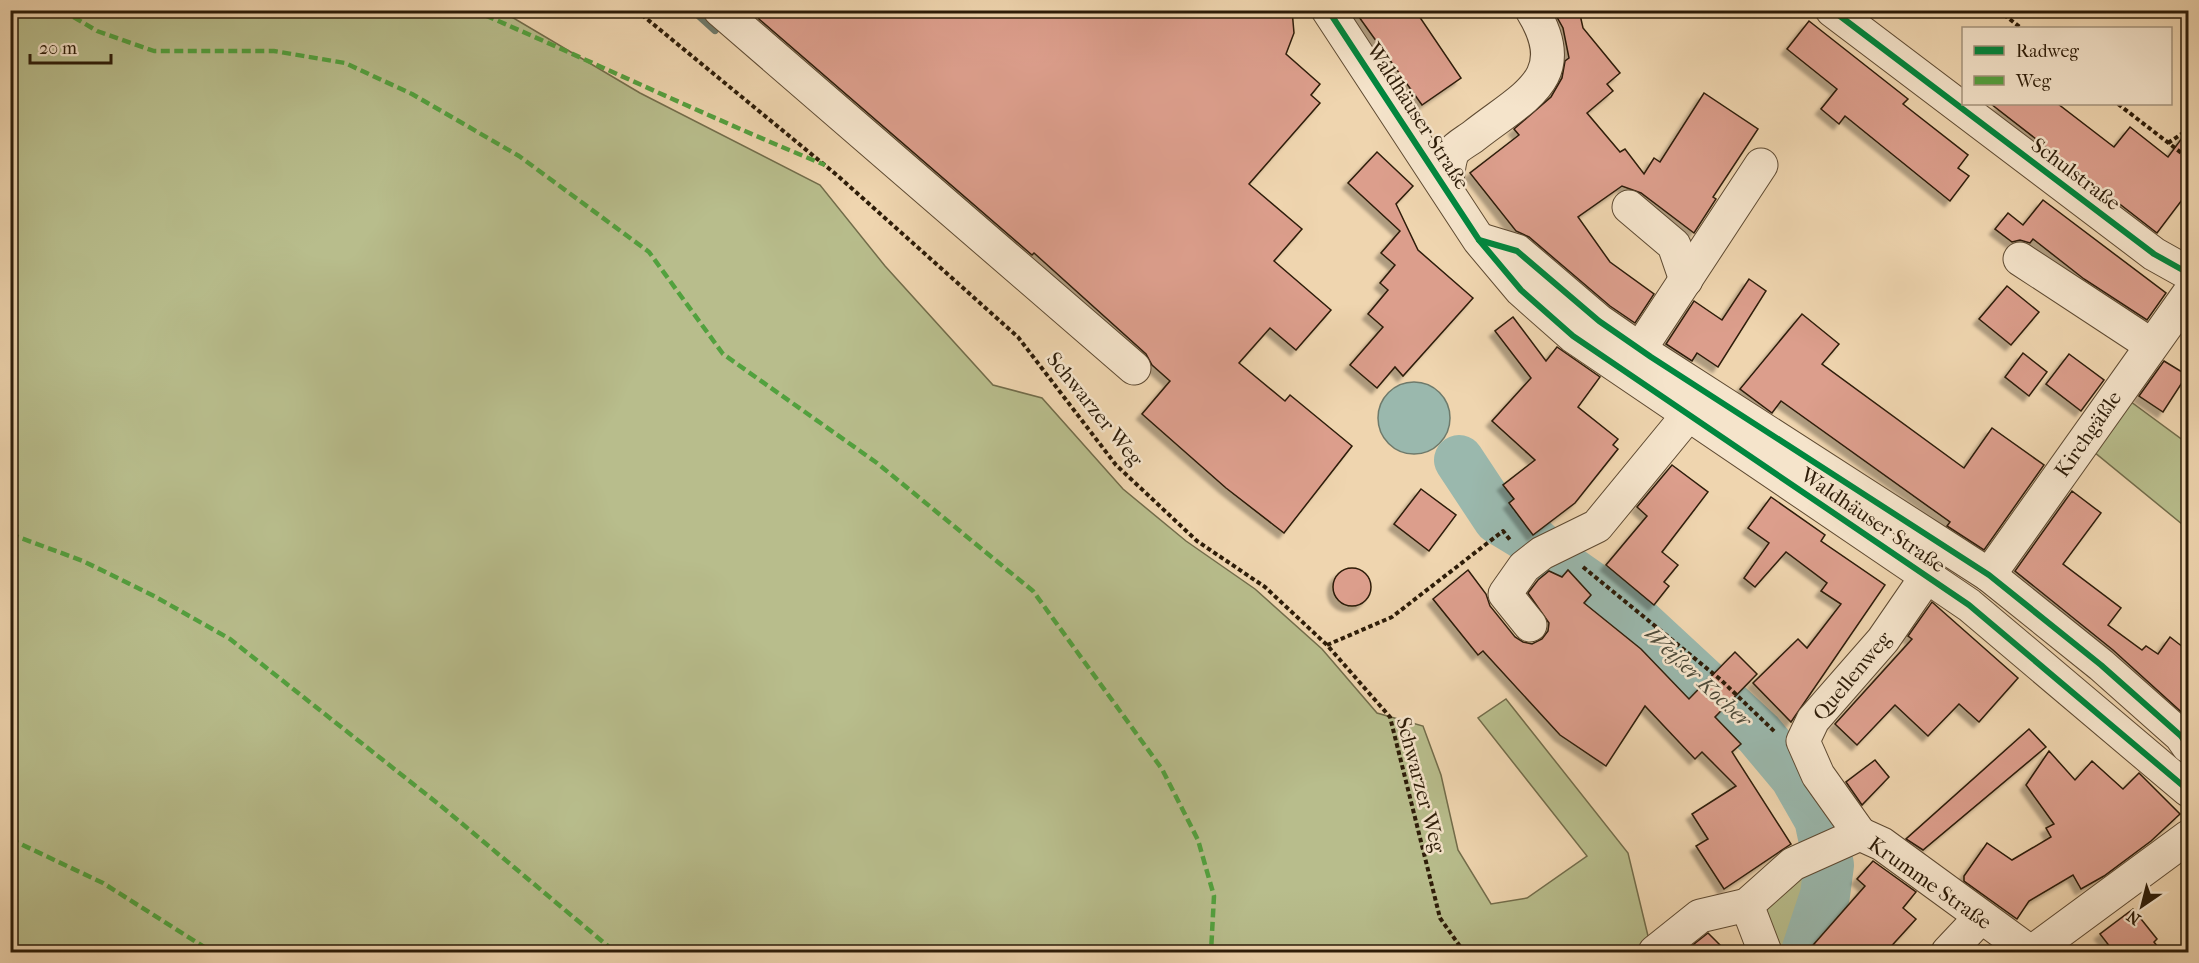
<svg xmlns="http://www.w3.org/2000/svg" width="2199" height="963" font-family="'IM FELL French Canon',serif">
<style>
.green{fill:#b8bd8c;stroke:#726c4a;stroke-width:1.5}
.water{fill:#9ab8ad;stroke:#6e7a6b;stroke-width:1.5}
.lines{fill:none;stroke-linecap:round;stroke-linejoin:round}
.stream{stroke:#6e7a6b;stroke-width:8}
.river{stroke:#9ab8ad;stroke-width:50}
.building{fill:#dc9e8c;stroke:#2d1c08;stroke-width:1.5;filter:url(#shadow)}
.minor-casing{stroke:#5e4a32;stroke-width:35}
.path{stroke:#2d1c08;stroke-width:4;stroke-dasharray:4.5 3;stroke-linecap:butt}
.minor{stroke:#f5e4cb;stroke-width:33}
.quiet{stroke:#52a13e;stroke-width:4.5;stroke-dasharray:9 4.5;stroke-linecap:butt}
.cycleway-casing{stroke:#f5e4cb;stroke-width:10}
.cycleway{stroke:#00873e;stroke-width:6}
.labels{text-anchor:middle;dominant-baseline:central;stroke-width:5;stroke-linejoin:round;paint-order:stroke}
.street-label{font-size:21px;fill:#2d1c08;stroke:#f5e4cb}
.water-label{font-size:22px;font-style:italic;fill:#4e4b3a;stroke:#f5e4cb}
</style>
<defs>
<filter id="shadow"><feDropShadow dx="-5.5" dy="5.5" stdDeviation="1.5" flood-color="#0004"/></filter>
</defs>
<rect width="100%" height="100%" fill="#efd5af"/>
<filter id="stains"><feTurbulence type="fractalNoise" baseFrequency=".00333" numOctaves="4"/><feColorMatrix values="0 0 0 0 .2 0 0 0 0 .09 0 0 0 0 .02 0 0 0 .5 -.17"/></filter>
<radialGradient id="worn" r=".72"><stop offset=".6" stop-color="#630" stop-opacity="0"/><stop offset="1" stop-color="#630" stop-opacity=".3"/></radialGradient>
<!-- green -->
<g class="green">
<polygon points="10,11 509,11 510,16 640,93 820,185 885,266 993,385 1042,398 1123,489 1186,541 1255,589 1322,649 1377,713 1423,726 1441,775 1458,850 1491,904 1527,898 1587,856 1478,718 1506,699 1628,853 1648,936 1639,952 11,952"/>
<polygon points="2123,396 2188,444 2188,529 2088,447"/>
<polygon points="1793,864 1829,865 1825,895 1806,952 1765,952 1747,905"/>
</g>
<!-- water -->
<circle class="water" cx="1414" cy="418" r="36"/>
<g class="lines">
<!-- stream -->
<polyline class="stream" points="693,10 715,30"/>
<!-- river -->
<polyline class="river" points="1459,460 1498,519 1531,539 1558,563 1625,610 1759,734 1795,777 1819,819 1829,865 1825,895 1806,952"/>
</g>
<!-- building -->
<g class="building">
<polygon points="756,10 1292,10 1294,33 1286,54 1320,84 1311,95 1320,103 1249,184 1302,229 1274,261 1331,310 1296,350 1270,328 1239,363 1285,401 1290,395 1352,446 1284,533 1226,488 1142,414 1170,381 1152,365 1146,354 1034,253 1032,255 759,19"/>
<polygon points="1354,10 1415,10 1461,78 1422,105"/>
<polygon points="1553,10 1579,10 1583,28 1620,73 1607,84 1613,91 1587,113 1620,152 1625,149 1644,174 1654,158 1660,162 1704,93 1758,129 1713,197 1716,199 1694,233 1641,193 1622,186 1578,217 1610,262 1654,294 1635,323 1610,306 1529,237 1516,231 1470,173 1519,135 1514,129 1551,97 1562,78 1565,61 1569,58 1563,28"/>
<polygon points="1809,21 1908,99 1903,104 1968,155 1958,168 1969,176 1950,201 1845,116 1839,124 1821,109 1837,89 1787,49"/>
<polygon points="1991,104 2058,104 2114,147 2130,127 2168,157 2188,130 2188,192 2157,233"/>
<polygon points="1377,152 1413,186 1396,204 1418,250 1473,298 1403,376 1395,367 1377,388 1350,365 1383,327 1368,314 1388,290 1380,283 1395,265 1381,253 1400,231 1348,183"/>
<polygon points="2043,200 2166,293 2147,320 2084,279 2033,239 2030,243 2020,240 2012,242 1995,229 2008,213 2023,225"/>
<polygon points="1749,279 1766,291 1718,367 1697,353 1692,361 1666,344 1694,301 1722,320"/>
<polygon points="2007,286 2039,312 2011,345 1979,319"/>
<polygon points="1802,314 1839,344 1822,364 1964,468 1992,428 2044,465 1984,550 1947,526 1950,522 1781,401 1772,413 1740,389"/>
<polygon points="1513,317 1546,361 1557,347 1600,377 1578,407 1618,439 1613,445 1618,449 1575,503 1533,535 1509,503 1514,499 1503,485 1535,460 1492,421 1531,378 1495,331"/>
<polygon points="2023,353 2047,372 2029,396 2005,377"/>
<polygon points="2069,354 2104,380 2081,411 2046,384"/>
<polygon points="2164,361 2187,375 2163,412 2139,396"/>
<polygon points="1672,465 1708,492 1662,552 1678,565 1664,582 1669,586 1654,605 1606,565 1647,516 1637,507"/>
<polygon points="1421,489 1456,515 1429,551 1394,524"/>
<polygon points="2072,491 2101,513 2063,564 2121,608 2108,625 2142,650 2146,646 2158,654 2170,637 2188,651 2188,718 2113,650 2015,571"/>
<polygon points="1771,497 1825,535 1821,541 1885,585 1791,722 1753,683 1798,639 1807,648 1841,604 1821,591 1827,583 1786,552 1755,587 1744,578 1769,543 1748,528"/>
<circle cx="1352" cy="587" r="19"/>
<polygon points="1468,570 1486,594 1490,606 1515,637 1523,642 1532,644 1542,639 1548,631 1549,623 1528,593 1538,580 1549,571 1562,577 1568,570 1591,595 1584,603 1641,649 1689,699 1735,652 1757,674 1715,717 1741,744 1732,752 1791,844 1724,889 1696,846 1708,839 1692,814 1736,786 1702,752 1695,759 1645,706 1606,766 1560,735 1483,651 1478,655 1433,599"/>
<polygon points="1932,602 2018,678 1979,722 1959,704 1928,736 1895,705 1857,745 1835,724 1912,639 1908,636"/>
<polygon points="2029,729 2046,747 1923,850 1906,839"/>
<polygon points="2049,751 2075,780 2092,761 2123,789 2139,773 2180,814 2151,841 2104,876 2081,889 2073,875 2029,901 2017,919 1964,881 1964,876 1987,843 2012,860 2051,837 2046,828 2054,824 2026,785"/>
<polygon points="1875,760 1889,777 1862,805 1846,782"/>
<polygon points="1873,861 1916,892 1903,908 1916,919 1886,952 1807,952 1865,886 1857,879"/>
<polygon points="2133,909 2157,939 2154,942 2162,952 2114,952 2100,934"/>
<polygon points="1708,933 1727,952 1684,952"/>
</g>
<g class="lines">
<defs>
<g id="minor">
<polyline points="720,10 1134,368"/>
<polyline points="1328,10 1479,240 1521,290 1573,336 1969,605 2188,790"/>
<polyline points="1832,10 2154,254 2188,273"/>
<path d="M1446,188c2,-10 2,-27 7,-36 4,-6 16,-12 22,-17 48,-38 99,-57 57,-125"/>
<polyline points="1629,207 1674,245 1686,280"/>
<polyline points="1481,240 1517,251 1599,321 1651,357 1989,575 2101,665 2181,736 2188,746"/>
<polyline points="2020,259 2151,345"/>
<polyline points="1640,349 1761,165"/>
<polyline points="1989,575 2188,295"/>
<polyline points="1530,625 1505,594 1524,567 1542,553 1597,526 1689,414"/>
<polyline points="1860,834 1818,775 1803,741 1813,720 1883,640 1927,576"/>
<polyline points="1860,834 1882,844 2030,952"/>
<polyline points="1655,952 1700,916 1747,905"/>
<polyline points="1765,952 1747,905 1793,864 1860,834"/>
<polyline points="1948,952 1981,917"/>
<polyline points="2032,952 2188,837"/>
</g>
</defs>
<!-- minor casing -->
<use href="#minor" class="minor-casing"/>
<!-- path -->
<g class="path">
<polyline points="636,10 838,176 1018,337 1116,465 1197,541 1265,587 1327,645 1390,717 1440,918 1464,952"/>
<polyline points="1998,10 2021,28"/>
<polyline points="2118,104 2188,158"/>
<polyline points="2168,143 2183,133 2188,136"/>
<polyline points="1583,567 1721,680 1775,732"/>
<polyline points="1327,645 1392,617 1503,531 1511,541"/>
</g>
<!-- minor -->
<use href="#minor" class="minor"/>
<!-- quiet -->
<g class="quiet">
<polyline points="62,10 97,31 154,51 274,51 345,63 412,94 519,156 649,252 723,354 877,463 1033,591 1162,769 1198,840 1214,896 1211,952"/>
<path d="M473,10c118,51 233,106 352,155"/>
<polyline points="10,534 83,561 154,596 230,639 441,806 615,952"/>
<polyline points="10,839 103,883 212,952"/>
</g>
<defs>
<g id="cycleway">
<polyline points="1328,10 1479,240 1521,290 1573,336 1969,605 2188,790"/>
<polyline points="1832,10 2154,254 2188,273"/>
<polyline points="1479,240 1517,251 1599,321 1651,357 1989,575 2101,665 2181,736 2188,746"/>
</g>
</defs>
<!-- cycleway casing -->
<use href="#cycleway" class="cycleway-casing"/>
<!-- cycleway -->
<use href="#cycleway" class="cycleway"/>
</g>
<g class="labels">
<!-- street labels -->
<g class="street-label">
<text transform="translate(1418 116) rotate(57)">Waldhäuser Straße</text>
<text transform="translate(2076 174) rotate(37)">Schulstraße</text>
<text transform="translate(1095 409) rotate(51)">Schwarzer Weg</text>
<text transform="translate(2088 434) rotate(-55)">Kirchgäßle</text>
<text transform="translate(1873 520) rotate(34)">Waldhäuser Straße</text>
<text transform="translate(1852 676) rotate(-50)">Quellenweg</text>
<text transform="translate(1421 785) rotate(75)">Schwarzer Weg</text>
<text transform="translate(1930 883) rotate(35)">Krumme Straße</text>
</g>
<!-- water labels -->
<g class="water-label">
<text transform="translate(1698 677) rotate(43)">Weißer Kocher</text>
</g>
</g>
<!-- margin -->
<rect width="2199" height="963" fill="none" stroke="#efd5af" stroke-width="36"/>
<rect x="12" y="12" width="2175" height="939" fill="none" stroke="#2d1c08" stroke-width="3"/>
<rect x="18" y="18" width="2163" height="927" fill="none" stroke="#2d1c08" stroke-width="1.5"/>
<!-- legend -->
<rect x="1962" y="27" width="210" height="78" fill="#f5e4cb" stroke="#a5947d" stroke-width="1.5"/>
<rect x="1974" y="46" width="30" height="9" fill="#00873e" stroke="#a5947d" stroke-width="1.5"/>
<text x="2016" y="57" font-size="18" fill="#2d1c08">Radweg</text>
<rect x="1974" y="76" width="30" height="9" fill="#52a13e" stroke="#a5947d" stroke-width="1.5"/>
<text x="2016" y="87" font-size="18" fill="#2d1c08">Weg</text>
<!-- north arrow -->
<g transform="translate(2142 906) rotate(215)" stroke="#f5e4cb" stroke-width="4.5" paint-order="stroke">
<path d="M0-4.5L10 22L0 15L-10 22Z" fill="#2d1c08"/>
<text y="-9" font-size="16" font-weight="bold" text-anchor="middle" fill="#2d1c08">N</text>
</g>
<!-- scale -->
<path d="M30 54v9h81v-9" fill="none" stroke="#2d1c08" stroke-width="3"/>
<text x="39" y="54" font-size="18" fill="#2d1c08" stroke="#f5e4cb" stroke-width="4.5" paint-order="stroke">20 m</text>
<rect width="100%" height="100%" filter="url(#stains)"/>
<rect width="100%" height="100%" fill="url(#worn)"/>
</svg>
